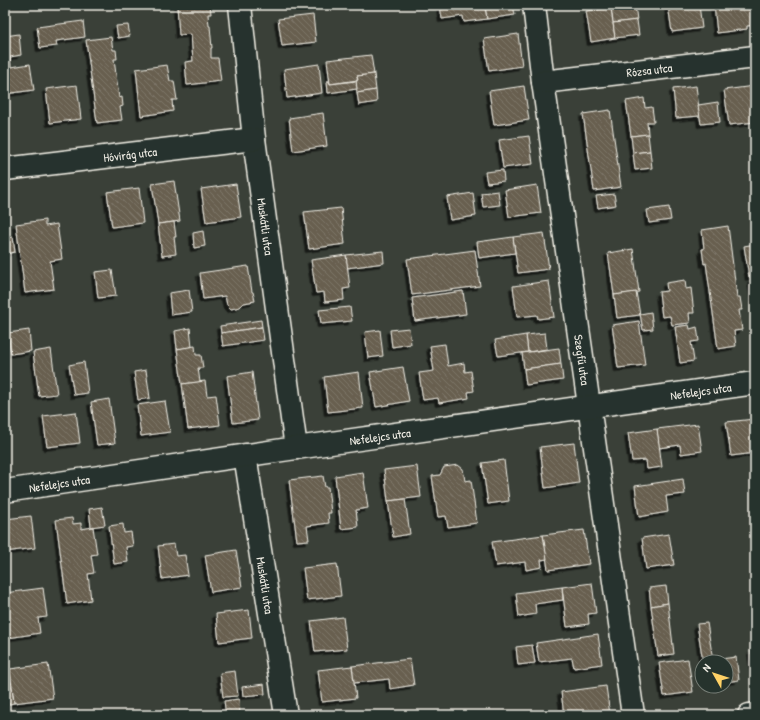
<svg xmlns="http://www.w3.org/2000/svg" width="760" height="720" font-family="'Patrick Hand',sans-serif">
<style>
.building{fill:url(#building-back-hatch);stroke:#f4f1e8;filter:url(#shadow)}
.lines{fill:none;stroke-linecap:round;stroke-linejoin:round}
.street-casing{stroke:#f4f1e8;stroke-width:25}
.street{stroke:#26332d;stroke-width:22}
.labels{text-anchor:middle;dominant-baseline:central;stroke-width:3;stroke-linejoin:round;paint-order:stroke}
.street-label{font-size:12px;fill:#f4f1e8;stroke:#26332d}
</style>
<defs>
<pattern id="building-back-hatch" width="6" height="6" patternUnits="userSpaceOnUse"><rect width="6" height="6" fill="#675f50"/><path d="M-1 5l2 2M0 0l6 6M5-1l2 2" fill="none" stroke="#7d7669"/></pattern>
<filter id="shadow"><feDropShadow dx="-3.5" dy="3.5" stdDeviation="0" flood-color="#0009"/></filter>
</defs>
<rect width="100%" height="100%" fill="#3a4038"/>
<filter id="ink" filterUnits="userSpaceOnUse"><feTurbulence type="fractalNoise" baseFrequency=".025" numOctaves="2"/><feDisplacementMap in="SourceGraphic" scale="8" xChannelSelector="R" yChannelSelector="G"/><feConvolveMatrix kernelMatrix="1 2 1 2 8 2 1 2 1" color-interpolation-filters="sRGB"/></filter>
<g filter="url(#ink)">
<!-- building -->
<g class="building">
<polygon points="177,5 210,5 211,14 208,14 209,26 210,26 212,48 211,48 211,58 218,58 221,81 187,85 185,62 193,61 191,34 179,35"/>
<polygon points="440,5 485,5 487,19 464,22 463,16 442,19"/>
<polygon points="485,5 513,5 515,15 487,19"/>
<polygon points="629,5 635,5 637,20 613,23 611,8"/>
<polygon points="668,5 699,5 702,28 672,32"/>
<polygon points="714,5 752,5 755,25 747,26 747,29 717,33"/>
<polygon points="611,8 615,38 591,42 586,11"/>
<polygon points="313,15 316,42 282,46 278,19"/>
<polygon points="637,20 639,35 615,38 613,23"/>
<polygon points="83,21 85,37 56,41 57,46 40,48 37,27"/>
<polygon points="128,25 130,36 118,38 116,26"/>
<polygon points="19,34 21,55 10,57 11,67 30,64 34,90 5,94 5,36"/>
<polygon points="518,34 522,66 489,71 484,39"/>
<polygon points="111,37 113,50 116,50 117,59 114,59 119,98 122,97 123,106 120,107 122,120 97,123 86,40"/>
<polygon points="371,55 374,74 357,76 358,80 330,84 327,60"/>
<polygon points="319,64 322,93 287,98 284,69"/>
<polygon points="167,65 170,81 174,81 177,100 172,100 173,111 141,116 136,69"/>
<polygon points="374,74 376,90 357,93 356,81 358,80 357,76"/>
<polygon points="327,81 329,81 330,84 356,81 357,89 328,93"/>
<polygon points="77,85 81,119 50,123 46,89"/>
<polygon points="524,86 529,120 494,125 489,91"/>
<polygon points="696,86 700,116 676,118 673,89"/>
<polygon points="754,86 755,122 729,125 724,90"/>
<polygon points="376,90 377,102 359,105 357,93"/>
<polygon points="644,98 645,108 652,107 654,122 647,122 648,134 631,136 626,101"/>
<polygon points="718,102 720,122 701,124 698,105"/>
<polygon points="610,110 621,187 594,191 583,114"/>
<polygon points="323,113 327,146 293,151 289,118"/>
<polygon points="648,134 650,151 633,153 631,136"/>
<polygon points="529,136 533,164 503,168 499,140"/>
<polygon points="650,151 652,168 635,170 633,153"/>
<polygon points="503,170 504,181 487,183 485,172"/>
<polygon points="174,181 180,221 158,224 152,184"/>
<polygon points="236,184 241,217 206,222 201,189"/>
<polygon points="537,185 541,213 509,217 505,190"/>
<polygon points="139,188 143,223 112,227 107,192"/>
<polygon points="498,191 500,205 483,207 481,193"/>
<polygon points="473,193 476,216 450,220 447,197"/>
<polygon points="614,194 616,205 598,208 596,196"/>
<polygon points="669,207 671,220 649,223 647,210"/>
<polygon points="341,208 345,244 309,249 304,212"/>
<polygon points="45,220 45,226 57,224 62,259 50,261 54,289 25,293 16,224"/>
<polygon points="174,222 176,237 174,237 176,254 162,256 158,224"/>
<polygon points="728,226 737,297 740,297 742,310 739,310 742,330 734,331 736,346 718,349 706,263 704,264 702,249 704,249 702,230"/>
<polygon points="203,231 205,246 194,248 193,233"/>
<polygon points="544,233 549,269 518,273 513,237"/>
<polygon points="13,237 15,252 5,254 5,238"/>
<polygon points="513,237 515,253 479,258 477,242"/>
<polygon points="755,244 755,276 749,277 744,246"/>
<polygon points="633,249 639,292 614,295 608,253"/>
<polygon points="475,250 480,286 412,295 407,259"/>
<polygon points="383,251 384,263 347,268 346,255"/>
<polygon points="346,255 350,288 343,289 344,300 325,302 324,292 316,293 311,260"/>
<polygon points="248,266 252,292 253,292 255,301 244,303 240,307 231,309 227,305 225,296 203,299 200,273"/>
<polygon points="112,270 116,296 98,298 95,272"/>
<polygon points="751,279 755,279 755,305"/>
<polygon points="685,280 686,289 691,288 694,313 689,313 690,323 672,325 670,316 662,317 659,292 667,291 666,283"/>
<polygon points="549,281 554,317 538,319 537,315 517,317 513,286"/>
<polygon points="189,290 192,312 171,315 169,293"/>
<polygon points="463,291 466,314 415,321 412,298"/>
<polygon points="636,292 640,315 617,318 614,295"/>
<polygon points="350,307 352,321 321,324 319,310"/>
<polygon points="651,312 653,329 643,330 640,314"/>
<polygon points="261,320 262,327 221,333 220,326"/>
<polygon points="639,321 645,365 618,368 612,325"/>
<polygon points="689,325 690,329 697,327 699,341 691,342 694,361 680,363 675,327"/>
<polygon points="262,327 264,340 223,346 221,333"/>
<polygon points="190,328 192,347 177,349 175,331"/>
<polygon points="409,328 411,344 392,347 390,330"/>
<polygon points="29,330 31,351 11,354 8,333"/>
<polygon points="380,330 383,356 368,358 365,332"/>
<polygon points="545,333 547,349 528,352 526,335"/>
<polygon points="526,335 528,352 498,356 495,340"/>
<polygon points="445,344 448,366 464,363 465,372 471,371 474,391 468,392 469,398 439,403 438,398 423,400 419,373 434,371 430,346"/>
<polygon points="195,346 196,355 201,355 203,368 198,368 200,382 182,384 177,349"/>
<polygon points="559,348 561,364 524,369 522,353"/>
<polygon points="51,349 57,394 39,396 33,352"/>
<polygon points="84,362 88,393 74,395 69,365"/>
<polygon points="561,364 563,380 526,385 524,369"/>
<polygon points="403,367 409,401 376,407 370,372"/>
<polygon points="146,370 150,398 138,400 134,372"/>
<polygon points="252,372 258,420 233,423 227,376"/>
<polygon points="359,372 363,408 328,412 324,377"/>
<polygon points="205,381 207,396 216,395 220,425 188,429 182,384"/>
<polygon points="109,399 115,443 97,445 91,402"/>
<polygon points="165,401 170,432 141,436 137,405"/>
<polygon points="76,412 80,443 47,447 43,416"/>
<polygon points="755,419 755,453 731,456 726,422"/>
<polygon points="698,424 702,451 681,454 680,445 659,448 657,429"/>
<polygon points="657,429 662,467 647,469 646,460 632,461 628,433"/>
<polygon points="574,443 579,483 545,488 540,447"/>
<polygon points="504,460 509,501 488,504 482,463"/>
<polygon points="458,465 463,469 465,481 471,480 477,523 448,527 446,516 438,517 432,476 440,475 444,467"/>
<polygon points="417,466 421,497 388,501 384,470"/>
<polygon points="363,472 368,508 356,510 358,527 341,529 335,476"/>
<polygon points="323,476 325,487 328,487 331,513 328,513 329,523 307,526 309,540 297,541 289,480"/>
<polygon points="683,479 685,494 666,496 668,512 639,517 635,486"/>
<polygon points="405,499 410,534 393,537 388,501"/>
<polygon points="102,507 105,525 91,527 89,509"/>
<polygon points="31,516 35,548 5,552 5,519"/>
<polygon points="72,518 73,524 81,523 81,529 93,527 97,554 91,555 94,573 88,574 91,600 67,604 56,520"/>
<polygon points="123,524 124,533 131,532 133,546 126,547 128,562 114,564 109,526"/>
<polygon points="584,530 589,564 548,570 543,535"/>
<polygon points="669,534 674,565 646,569 642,538"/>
<polygon points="543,535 547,559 541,560 542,567 526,570 525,562 496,566 492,542"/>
<polygon points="174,544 176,556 185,555 188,575 162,579 158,546"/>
<polygon points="236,550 242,587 211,592 205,555"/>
<polygon points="337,564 341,596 307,600 303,568"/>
<polygon points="592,583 596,613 588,614 589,624 567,627 562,587"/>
<polygon points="666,586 668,603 651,606 649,588"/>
<polygon points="562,587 563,600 535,604 536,614 519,617 516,593"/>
<polygon points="43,588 47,617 38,618 40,633 8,638 7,622 5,623 5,593"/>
<polygon points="668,603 674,654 658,656 651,606"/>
<polygon points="249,610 252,638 219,642 216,614"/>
<polygon points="343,617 347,649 315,652 311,621"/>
<polygon points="707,623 713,660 736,657 739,680 726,682 726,662 703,662 697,624"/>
<polygon points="598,634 602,664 574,668 572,658 539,662 536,643"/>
<polygon points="532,645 535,663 518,665 516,647"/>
<polygon points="755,650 755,678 751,651"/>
<polygon points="410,659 414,685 390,689 389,679 354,683 352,666"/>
<polygon points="688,659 693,692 664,696 659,663"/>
<polygon points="48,664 53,698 14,703 10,669"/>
<polygon points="352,666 356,698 322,702 318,670"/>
<polygon points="235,671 238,696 223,697 220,673"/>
<polygon points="11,683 14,703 5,705 5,684"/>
<polygon points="264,684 265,694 243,696 242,687"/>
<polygon points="606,686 610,715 564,715 561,692"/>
<polygon points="239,699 240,715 226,715 224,701"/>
</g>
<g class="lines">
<defs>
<g id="street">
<path id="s1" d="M240,5l14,134 42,309"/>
<path id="s2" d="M534,5l9,77 90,633"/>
<path id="s3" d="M543,82l212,-25"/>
<path id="s4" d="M5,169l249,-30"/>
<path id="s5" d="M245,455l41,260"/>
<path id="s6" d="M5,491l291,-43 459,-65"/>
<polyline points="749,715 755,714"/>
</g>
</defs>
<!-- street casing -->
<use href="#street" class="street-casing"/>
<!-- street -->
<use href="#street" class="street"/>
</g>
</g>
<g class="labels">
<!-- street labels -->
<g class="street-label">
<text stroke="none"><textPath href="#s3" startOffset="107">Rózsa utca</textPath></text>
<text stroke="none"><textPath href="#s4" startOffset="126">Hóvirág utca</textPath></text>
<text stroke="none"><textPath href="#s1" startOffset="223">Muskátli utca</textPath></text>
<text stroke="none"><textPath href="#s2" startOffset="358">Szegfű utca</textPath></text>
<text stroke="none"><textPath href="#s6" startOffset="703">Nefelejcs utca</textPath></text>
<text stroke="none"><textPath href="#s6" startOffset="379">Nefelejcs utca</textPath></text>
<text stroke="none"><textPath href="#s6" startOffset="55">Nefelejcs utca</textPath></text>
<text stroke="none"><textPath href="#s5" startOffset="132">Muskátli utca</textPath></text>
</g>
</g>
<!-- margin -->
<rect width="760" height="720" fill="none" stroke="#26332d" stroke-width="20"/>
<rect x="10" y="10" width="740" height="700" fill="none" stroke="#f4f1e8" stroke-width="1.5" filter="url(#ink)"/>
<!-- north arrow -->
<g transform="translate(714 674) rotate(309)"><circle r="19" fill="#26332d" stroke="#787f78"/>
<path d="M0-3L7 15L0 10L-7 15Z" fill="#ffd166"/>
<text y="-6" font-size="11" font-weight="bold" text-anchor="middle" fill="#f4f1e8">N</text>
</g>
</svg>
